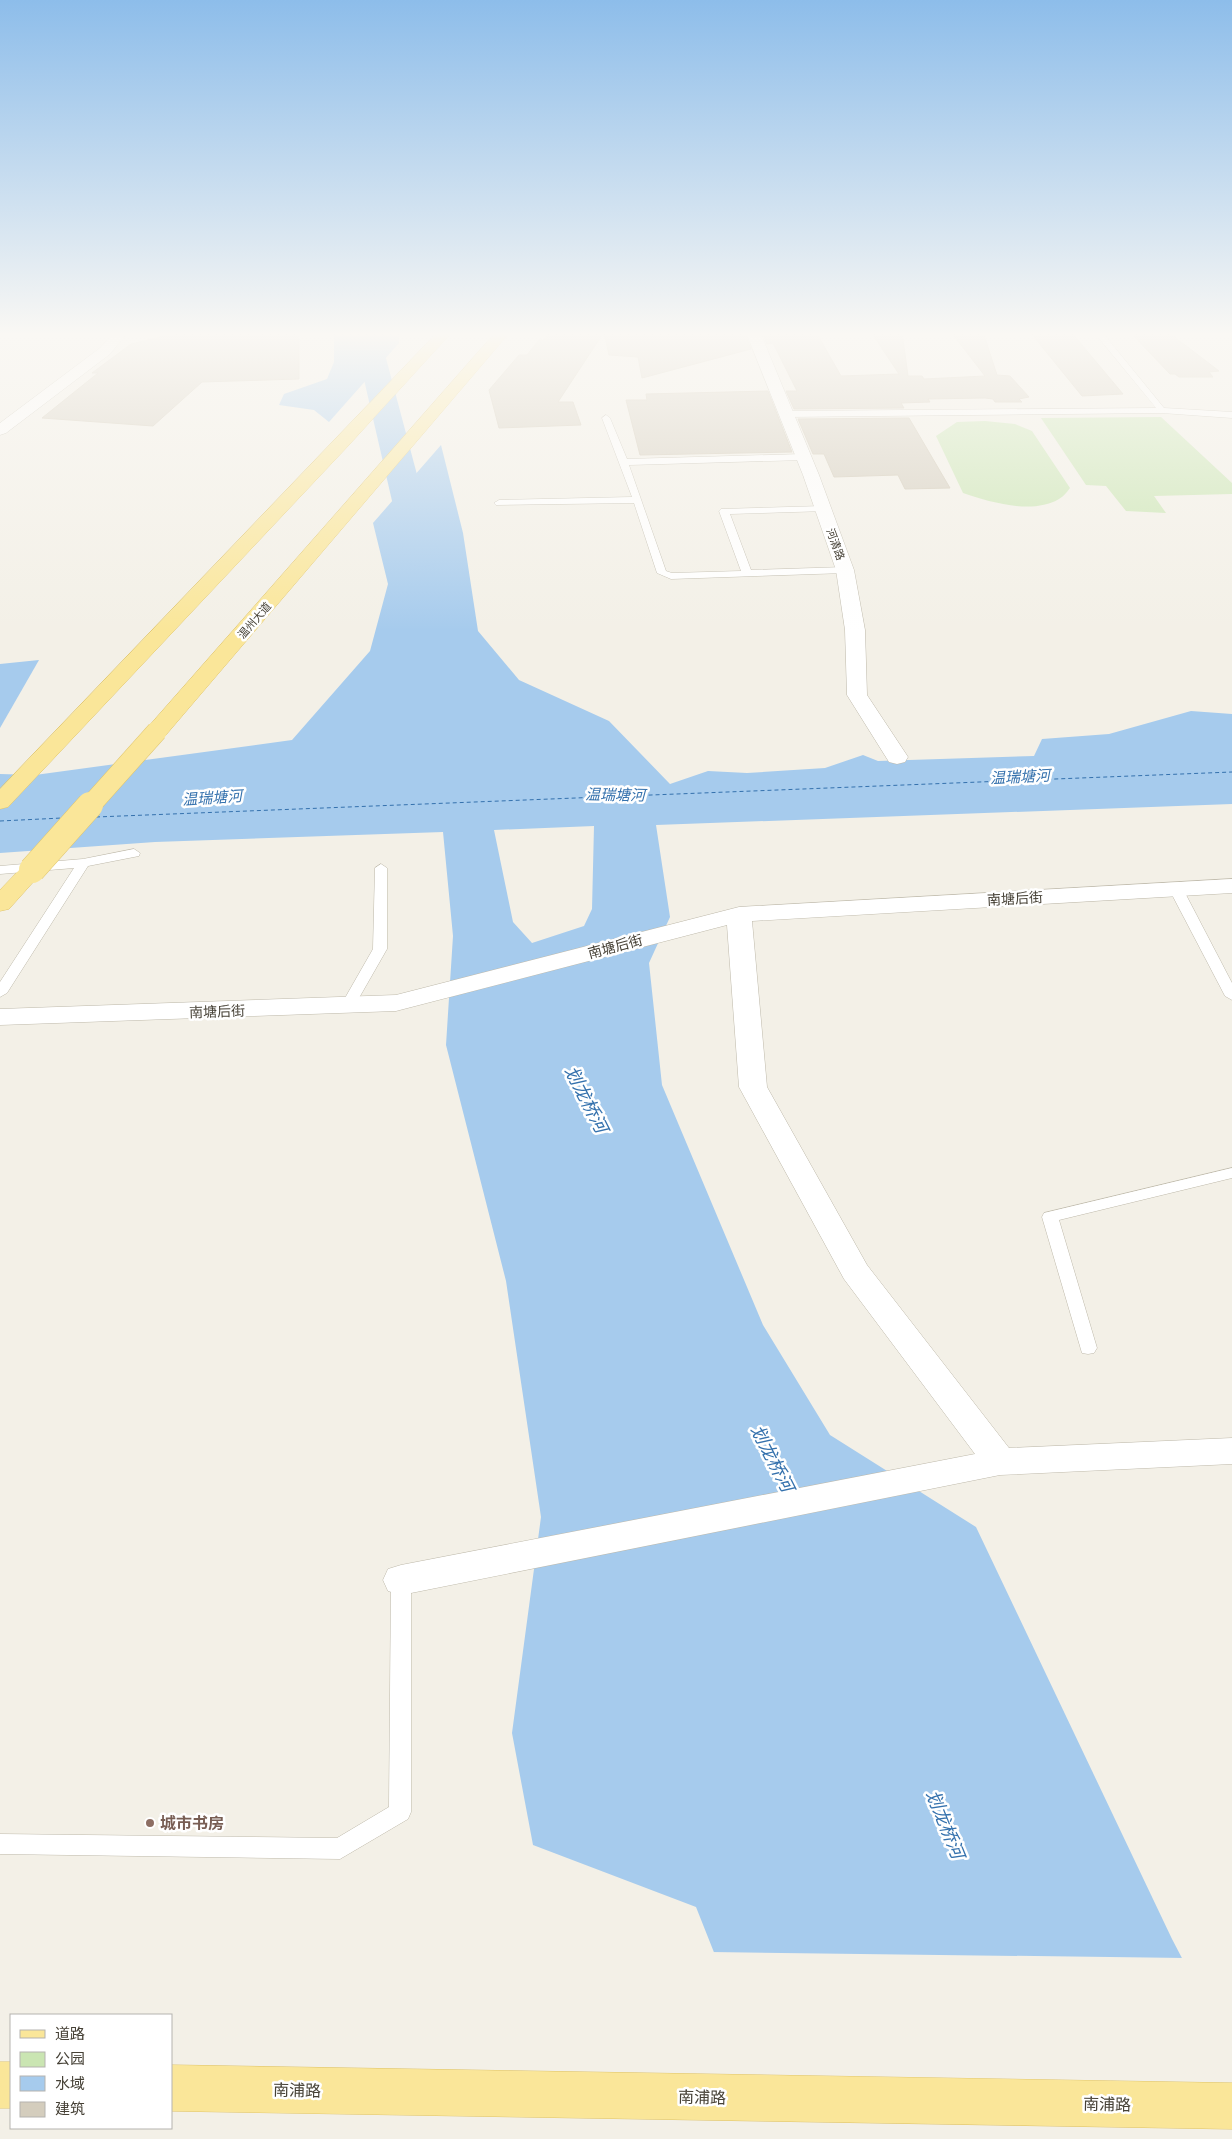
<svg xmlns="http://www.w3.org/2000/svg" width="1232" height="2139" font-family="'Open Sans','Noto Sans SC',sans-serif">
<style>
.green{fill:#cae5b2}
.water{fill:#a6cbed;fill-rule:evenodd}
.pier{fill:#f3f0e7}
.lines{fill:none;stroke-linecap:round;stroke-linejoin:round}
.river{fill:#a6cbed;fill-rule:evenodd}
.ferry{stroke:#3471ad;stroke-width:1;stroke-dasharray:4 3;stroke-linecap:butt}
.building{fill:#d4cdbd;stroke:#cec5b1}
.service-casing{stroke:#beb9aa;stroke-width:1}
.minor-casing{stroke:#beb9aa;stroke-width:1}
.primary-casing{stroke:#dfc46a;stroke-width:1}
.service{fill:#fff;fill-rule:evenodd}
.minor{fill:#fff;fill-rule:evenodd}
.primary{fill:#fae699;fill-rule:evenodd}
.primary-bridge-far1-casing{stroke:#dfc46a;stroke-width:21;stroke-linecap:butt}
.primary-bridge-casing{stroke:#dfc46a;stroke-width:27;stroke-linecap:butt}
.primary-bridge-far1{stroke:#fae699;stroke-width:20}
.primary-bridge{stroke:#fae699;stroke-width:26}
.education-dot{fill:#8d6e63;stroke:#fff;stroke-width:2}
.labels{text-anchor:middle;dominant-baseline:central;stroke-width:5;stroke-linejoin:round;paint-order:stroke}
.far-street-label{font-size:11px;fill:#464136;stroke:#fff}
.street-label{font-size:14px;fill:#464136;stroke:#fff}
.water-label{font-size:15px;font-style:italic;fill:#3471ad;stroke:#fff}
.near-education-label{font-size:16px;font-weight:bold;fill:#785e54;stroke:#fff;text-anchor:start}
.near-street-label{font-size:16px;fill:#464136;stroke:#fff}
.near-water-label{font-size:18px;font-style:italic;fill:#3471ad;stroke:#fff}
</style>
<rect width="100%" height="100%" fill="#f3f0e7"/>
<!-- green -->
<g class="green">
<polygon points="1161,417 1232,483 1232,494 1154,496 1166,513 1126,511 1106,486 1086,485 1041,418"/>
<path d="M985,421l30,3 17,7 38,57c-3,4 -7,9 -11,11 -27,16 -69,3 -96,-6l-27,-57 21,-14z"/>
</g>
<!-- water -->
<g class="water">
<polygon points="334,332 399,332 399,343 329,422 314,410 279,405 284,394 327,379 334,362"/>
<path d="M441,445l22,88 15,98 41,49 90,41 61,63 38,-13 39,2 78,-5 38,-13 15,6 156,-5 8,-17 67,-5 82,-23 41,3v90l-576,21 14,92 -21,46 13,122 101,240 67,110 146,92 196,412 60,115v85h-444l-92,-232 -163,-62 -21,-112 29,-216 -35,-236 -60,-236 7,-109 -10,-104 -288,10 -155,11v-79l35,1 257,-35 78,-89 18,-67 -15,-61zM594,826l-2,83 -8,17 -52,17 -19,-21 -19,-92z"/>
<polygon points="39,660 0,728 0,664"/>
</g>
<!-- pier -->
<polygon class="pier" points="711,1952 1185,1958 1232,2049 1232,2139 785,2139"/>
<g class="lines">
<!-- river -->
<polygon class="river" points="353,332 379,332 439,557 434,564 422,567 410,564 405,557"/>
<!-- ferry -->
<g class="ferry">
<polyline points="96,817 1232,772"/>
<polyline points="0,821 62,818"/>
</g>
</g>
<!-- building -->
<g class="building">
<polygon points="181,332 299,332 299,379 202,382 153,426 42,418 98,373 92,373 131,344"/>
<polygon points="550,332 744,332 751,349 642,378 638,357 609,355 604,332 558,402 573,402 581,425 499,428 489,390 519,355 527,355 539,340 544,340"/>
<polygon points="762,332 816,332 841,376 899,374 871,332 902,332 908,376 922,376 924,379 985,376 951,332 983,332 997,375 1010,376 1029,397 1019,399 1022,402 995,402 993,399 985,398 928,399 930,402 901,403 904,408 794,409 786,391 797,391 773,343 767,344"/>
<polygon points="1030,332 1072,333 1123,394 1082,396"/>
<polygon points="1130,332 1168,332 1219,371 1209,372 1213,377 1179,377 1175,374 1170,374"/>
<polygon points="768,391 792,452 640,455 626,400 647,400 646,394"/>
<polygon points="909,418 950,488 905,489 898,475 834,477 824,454 813,454 798,419"/>
</g>
<g class="lines">
<defs>
<g id="service">
<polygon points="1094,332 1102,332 1164,408 1232,412 1232,418 1162,413 786,417 782,414 786,411 1156,408"/>
<polygon points="606,415 610,418 627,459 803,454 807,457 803,460 629,465 666,571 672,573 741,571 719,511 721,509 823,506 828,509 826,511 730,514 751,570 845,567 850,570 845,573 671,579 657,573 634,503 496,505 494,503 499,500 632,497 602,418"/>
<polygon points="134,849 140,853 139,856 88,866 7,993 0,997 0,982 74,868 0,874 0,866 83,859"/>
<polygon points="381,864 387,868 387,949 355,1005 348,1009 341,1005 373,949 375,868"/>
<polygon points="1176,885 1183,889 1232,983 1232,1000 1225,996 1169,889"/>
<polygon points="1232,1168 1232,1178 1059,1220 1097,1348 1094,1353 1088,1354 1082,1353 1042,1217 1044,1213"/>
<polygon points="401,1572 408,1574 411,1580 411,1812 408,1819 340,1859 0,1854 0,1834 337,1838 389,1807 391,1580 394,1574"/>
</g>
<g id="minor">
<polygon points="114,332 128,332 110,354 6,433 0,435 0,423 100,348"/>
<polygon points="746,332 760,332 819,475 854,570 865,630 867,695 908,757 905,762 897,764 889,762 847,695 845,630 836,570 803,475"/>
<polygon points="1232,879 1232,893 752,921 767,1087 867,1265 1009,1448 1232,1438 1232,1464 1000,1475 401,1595 388,1591 383,1580 388,1569 401,1565 975,1454 844,1279 739,1087 727,925 396,1011 0,1025 0,1009 396,995 739,907"/>
</g>
<g id="primary">
<polygon points="438,332 452,332 348,446 8,807 0,809 0,789"/>
<polygon points="496,332 510,332 165,736 157,737 149,736 146,731 149,726"/>
<polygon points="32,863 40,865 44,870 9,909 0,911 0,890 24,865"/>
<rect x="0" y="2062" width="11" height="46"/>
<polygon points="171,2065 1232,2083 1232,2129 171,2111"/>
</g>
</defs>
<!-- service casing -->
<use href="#service" class="service-casing"/>
<!-- minor casing -->
<use href="#minor" class="minor-casing"/>
<!-- primary casing -->
<use href="#primary" class="primary-casing"/>
<!-- service -->
<use href="#service" class="service"/>
<!-- minor -->
<use href="#minor" class="minor"/>
<!-- primary -->
<use href="#primary" class="primary"/>
<defs>
<polyline id="primary-bridge-far1" points="89,807 157,731"/>
<polyline id="primary-bridge" points="32,870 90,805"/>
</defs>
<!-- primary-bridge-far1 casing -->
<use href="#primary-bridge-far1" class="primary-bridge-far1-casing"/>
<!-- primary-bridge casing -->
<use href="#primary-bridge" class="primary-bridge-casing"/>
<!-- primary-bridge-far1 -->
<use href="#primary-bridge-far1" class="primary-bridge-far1"/>
<!-- primary-bridge -->
<use href="#primary-bridge" class="primary-bridge"/>
</g>
<!-- sky -->
<linearGradient id="sky" x2="0" y2="1"><stop stop-color="#8dbdea"/><stop offset="0.53" stop-color="#faf8f4"/><stop offset="1" stop-color="#faf8f4" stop-opacity="0"/></linearGradient>
<rect width="1232" height="631" fill="url(#sky)"/>
<!-- markers -->
<circle class="education-dot" cx="150" cy="1823" r="5"/>
<g class="labels">
<!-- far-street labels -->
<g class="far-street-label">
<text transform="translate(836 544) rotate(70)">河清路</text>
<text transform="translate(254 620) rotate(-49)">温州大道</text>
</g>
<!-- street labels -->
<g class="street-label">
<text transform="translate(1015 898) rotate(-3)">南塘后街</text>
<text transform="translate(615 946) rotate(-15)">南塘后街</text>
<text transform="translate(217 1011) rotate(-2)">南塘后街</text>
</g>
<!-- water labels -->
<g class="water-label">
<text transform="translate(1020 776) rotate(-3)">温瑞塘河</text>
<text transform="translate(615 794) rotate(1)">温瑞塘河</text>
<text transform="translate(212 797) rotate(-4)">温瑞塘河</text>
</g>
<!-- near-education labels -->
<g class="near-education-label">
<text x="160" y="1823">城市书房</text>
</g>
<!-- near-street labels -->
<g class="near-street-label">
<text transform="translate(297 2090) rotate(1)">南浦路</text>
<text transform="translate(702 2097) rotate(1)">南浦路</text>
<text transform="translate(1107 2104) rotate(1)">南浦路</text>
</g>
<!-- near-water labels -->
<g class="near-water-label">
<text transform="translate(587 1099) rotate(63)">划龙桥河</text>
<text transform="translate(773 1458) rotate(63)">划龙桥河</text>
<text transform="translate(946 1824) rotate(68)">划龙桥河</text>
</g>
</g>
<!-- legend -->
<rect x="10" y="2014" width="162" height="115" fill="#ffffff" stroke="#b5b3af"/>
<rect x="20" y="2030" width="25" height="8" fill="#fae699" stroke="#b5b3af"/>
<text x="55" y="2039" font-size="15" fill="#464136">道路</text>
<rect x="20" y="2052" width="25" height="15" fill="#cae5b2" stroke="#b5b3af"/>
<text x="55" y="2064" font-size="15" fill="#464136">公园</text>
<rect x="20" y="2076" width="25" height="15" fill="#a6cbed" stroke="#b5b3af"/>
<text x="55" y="2089" font-size="15" fill="#464136">水域</text>
<rect x="20" y="2102" width="25" height="15" fill="#d4cdbd" stroke="#b5b3af"/>
<text x="55" y="2114" font-size="15" fill="#464136">建筑</text>
</svg>
